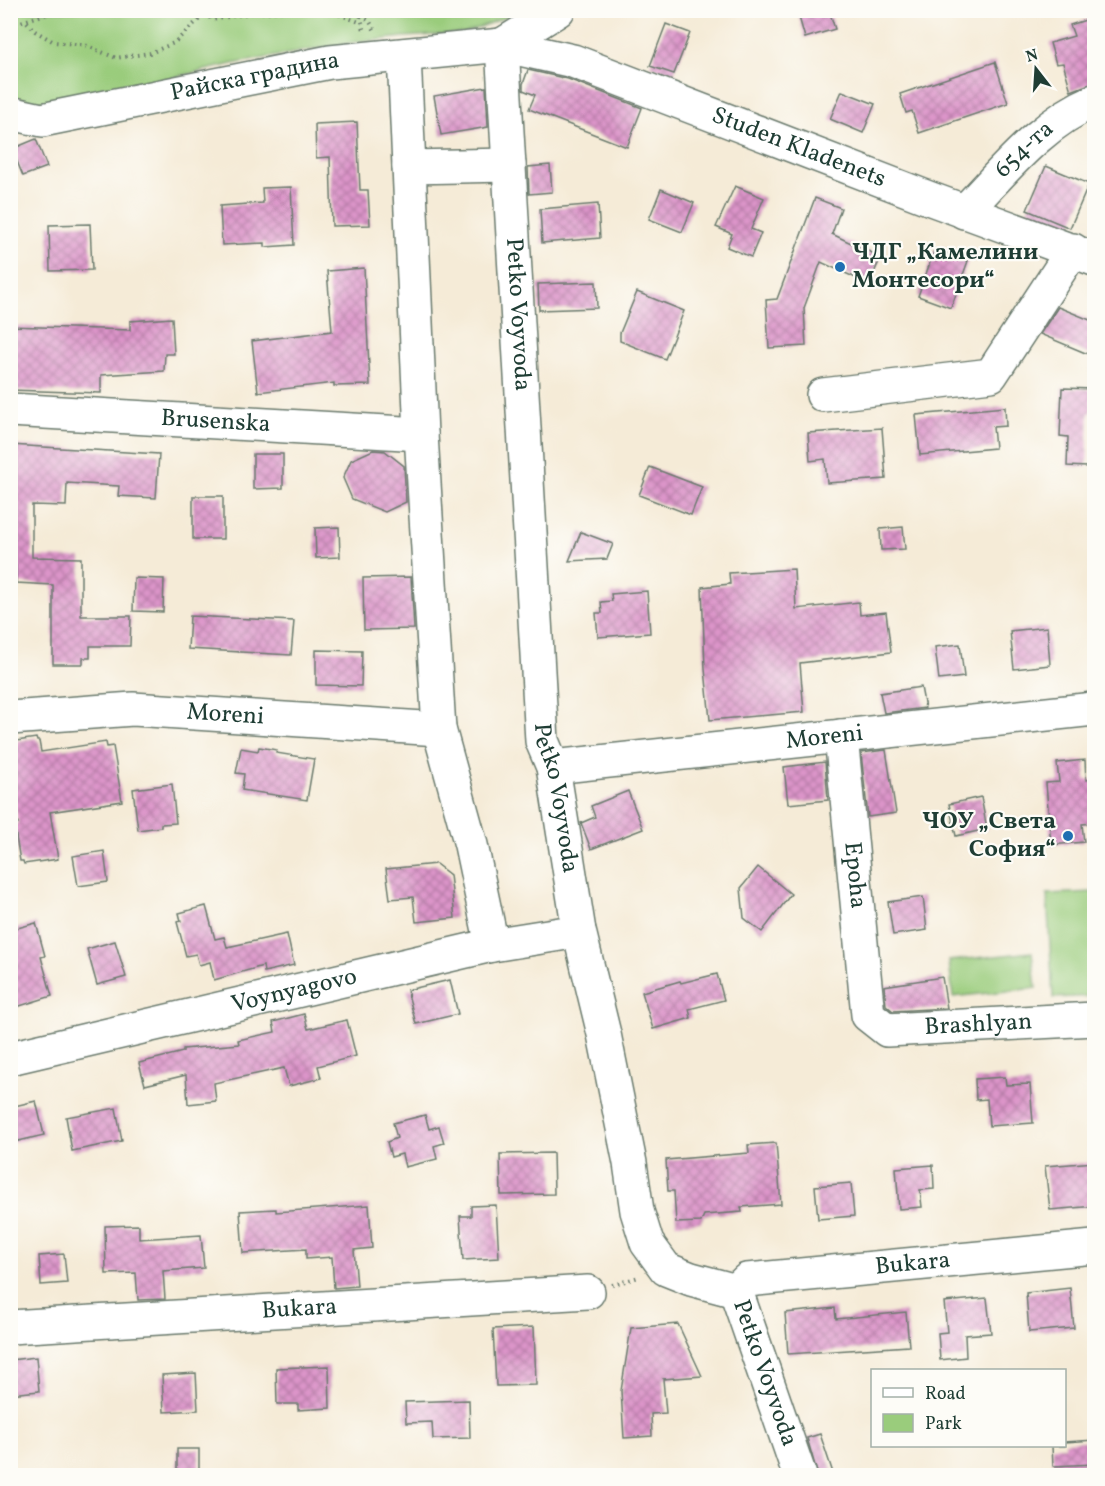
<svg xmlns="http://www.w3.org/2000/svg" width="1105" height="1486" font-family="Vollkorn,serif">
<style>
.green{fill:#9acc7c;stroke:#5c8458;stroke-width:1.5}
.building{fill:url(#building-cross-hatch)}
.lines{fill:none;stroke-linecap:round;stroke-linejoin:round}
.minor-casing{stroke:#6a7a6d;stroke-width:36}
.path{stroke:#6a7a6d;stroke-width:4;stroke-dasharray:1.5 4.5;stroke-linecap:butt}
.minor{stroke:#fff;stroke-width:33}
.poi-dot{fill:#1f6fb2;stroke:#fdfcf7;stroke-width:2}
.labels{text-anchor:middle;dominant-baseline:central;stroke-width:4.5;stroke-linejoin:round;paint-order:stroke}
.street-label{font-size:24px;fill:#1f3d34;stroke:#fdfcf7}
.poi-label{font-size:24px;font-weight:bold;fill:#1f3d34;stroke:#fdfcf7;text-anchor:start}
</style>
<defs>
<pattern id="building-cross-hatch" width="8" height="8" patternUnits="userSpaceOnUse" patternTransform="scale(1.5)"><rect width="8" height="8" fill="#dc94c9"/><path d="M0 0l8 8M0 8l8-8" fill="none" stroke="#b27aa4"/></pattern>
</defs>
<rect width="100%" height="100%" fill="#fdfcf7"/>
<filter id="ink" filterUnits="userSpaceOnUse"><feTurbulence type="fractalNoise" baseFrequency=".0167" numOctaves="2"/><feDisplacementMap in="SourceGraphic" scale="12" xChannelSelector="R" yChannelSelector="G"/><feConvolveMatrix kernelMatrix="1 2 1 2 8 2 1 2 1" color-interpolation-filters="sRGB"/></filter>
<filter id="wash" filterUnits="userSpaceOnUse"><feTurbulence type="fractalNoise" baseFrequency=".008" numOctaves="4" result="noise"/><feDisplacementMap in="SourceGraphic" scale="24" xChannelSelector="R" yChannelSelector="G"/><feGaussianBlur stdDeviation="1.35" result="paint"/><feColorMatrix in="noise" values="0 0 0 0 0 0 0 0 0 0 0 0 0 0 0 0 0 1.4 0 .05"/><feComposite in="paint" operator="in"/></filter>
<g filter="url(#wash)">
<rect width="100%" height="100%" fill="#f5ebd7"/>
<!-- green -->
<g class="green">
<polygon points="10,11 521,11 465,33 404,37 349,43 232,64 29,111 11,104"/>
<polygon points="1094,892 1094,996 1053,998 1047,894"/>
<polygon points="1032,952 1036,988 953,997 949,961"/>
</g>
<g id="blocks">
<!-- building -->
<g class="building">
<polygon points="797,10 829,10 835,29 805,38"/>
<polygon points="1095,17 1095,82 1071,91 1063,63 1056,64 1050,43 1074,36 1070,25"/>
<polygon points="666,24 690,33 674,74 650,66"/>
<polygon points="995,62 1008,103 919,133 912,111 906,113 900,94"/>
<polygon points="528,70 568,79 642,108 627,147 529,109 535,95 523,90 523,84"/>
<polygon points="486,87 488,127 441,135 434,96"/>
<polygon points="842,91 875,104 863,133 830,119"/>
<polygon points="357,122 360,190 368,190 370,225 332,226 330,157 316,158 315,124"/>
<polygon points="36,139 47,167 23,176 12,149"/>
<polygon points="550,165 552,192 529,194 528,167"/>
<polygon points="1046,166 1089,184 1070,228 1027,210"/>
<polygon points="735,186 764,198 751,229 761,233 751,257 727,247 732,234 716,227"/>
<polygon points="291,187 294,245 265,247 265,243 222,245 220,206 263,203 262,188"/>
<polygon points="661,189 694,203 682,232 649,219"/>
<polygon points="815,198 841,208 832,234 881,257 869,284 821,262 804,308 806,346 769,348 766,300 777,299"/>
<polygon points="598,204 600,238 542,243 540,209"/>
<polygon points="90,224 92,270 50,271 49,225"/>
<polygon points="935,249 968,261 951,308 918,296"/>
<polygon points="364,268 370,385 334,386 334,383 258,392 252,341 332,331 327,271"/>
<polygon points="596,282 597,308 539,310 538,284"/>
<polygon points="637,292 684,311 665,359 620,341 620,333"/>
<polygon points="1058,307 1095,322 1095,357 1040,334"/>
<polygon points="172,318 174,354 165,354 164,371 101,375 101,393 10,390 10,326 130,330 130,321"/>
<polygon points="1062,388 1093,389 1091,413 1089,413 1087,467 1067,466 1068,437 1060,436"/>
<polygon points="1005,407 1006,426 993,427 995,448 920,455 916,415"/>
<polygon points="882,428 886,479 827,483 825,459 810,461 808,433"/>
<polygon points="10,445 159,454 156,498 118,496 119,486 67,483 66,506 32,505 32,557 81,558 81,616 131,616 130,646 90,646 90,658 83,658 83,664 53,664 53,585 16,583 16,566 10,566"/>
<polygon points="373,450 385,451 404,466 406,502 385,512 352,499 343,478 351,460"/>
<polygon points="253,454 283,454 283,488 253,489"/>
<polygon points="650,467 702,487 691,515 639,495"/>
<rect x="193" y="496" width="30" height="43"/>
<polygon points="339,527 340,557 316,558 315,528"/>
<polygon points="903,527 905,549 881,550 880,529"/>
<polygon points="581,532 613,544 607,559 569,561"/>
<polygon points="794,569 796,609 859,602 860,615 886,612 891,652 800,663 804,712 710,720 705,669 702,587 730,584 729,573"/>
<polygon points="411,577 414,629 364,630 363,578"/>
<polygon points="134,578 164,579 163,612 133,611"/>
<polygon points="647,591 650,633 598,637 596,613 602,613 601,602 612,601 611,594"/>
<polygon points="190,616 294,621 291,655 188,649"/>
<polygon points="1047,627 1050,665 1014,669 1010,631"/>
<polygon points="960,644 964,677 939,680 935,647"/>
<polygon points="316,650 362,651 361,686 316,685"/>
<polygon points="921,687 925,708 884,713 880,693"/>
<polygon points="36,738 37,741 39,741 41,752 106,742 107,747 113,746 122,801 50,812 58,859 24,864 23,861 20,861 14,824 18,824 12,787 10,787 10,742"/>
<polygon points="259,747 277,750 276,753 314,759 307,800 242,790 244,774 236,773 241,748 258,751"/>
<polygon points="886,750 896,813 868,817 861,753"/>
<polygon points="1085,760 1086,780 1095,779 1095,823 1082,824 1084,842 1051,845 1046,783 1059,782 1057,763"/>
<polygon points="825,762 828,800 788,804 784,767"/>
<polygon points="172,784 176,823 161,824 161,827 138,830 133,789"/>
<polygon points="628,791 643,829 591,849 581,823 595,817 591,806"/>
<polygon points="981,797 987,829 956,836 949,804"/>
<polygon points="104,851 108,882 78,886 73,856"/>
<polygon points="436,864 450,875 455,918 416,922 413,897 390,899 386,869"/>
<polygon points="758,867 791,894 762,932 744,918 741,888"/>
<polygon points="923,897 927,930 893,935 888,902"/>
<polygon points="206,906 215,939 224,937 227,947 287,934 294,965 264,972 263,966 214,980 210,962 199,965 196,954 186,956 177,922 181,921 179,913"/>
<polygon points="36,923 45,956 41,957 52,996 10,1009 10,930"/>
<polygon points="115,941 126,977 97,985 87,949"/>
<polygon points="717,974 724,1000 689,1009 691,1018 653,1029 642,992 680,981 681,983"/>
<polygon points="942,977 947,1008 893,1011 886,1005 884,986"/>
<polygon points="450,980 458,1014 416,1024 407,990"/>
<polygon points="304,1014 308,1029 347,1020 356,1056 318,1066 321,1078 289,1086 284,1068 214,1083 216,1101 188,1104 186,1075 145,1085 139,1063 183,1052 183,1049 239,1044 238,1040 275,1032 273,1022"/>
<polygon points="1005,1077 1006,1085 1030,1084 1033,1123 989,1126 987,1099 976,1100 975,1079"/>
<polygon points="36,1101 44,1135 10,1143 10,1107"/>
<polygon points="116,1108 122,1141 72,1151 66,1117"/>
<polygon points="425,1115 429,1129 439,1126 444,1143 434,1146 437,1159 405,1167 402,1154 391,1157 387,1142 397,1138 393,1123"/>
<polygon points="776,1143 781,1204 741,1207 742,1212 704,1215 701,1222 676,1223 674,1191 668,1191 666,1160 749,1153 748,1145"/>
<polygon points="553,1153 554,1194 501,1195 500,1154"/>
<polygon points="1095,1162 1095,1206 1050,1210 1045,1166"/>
<polygon points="933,1165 934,1189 920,1190 922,1207 899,1209 896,1168"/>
<polygon points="851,1183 854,1216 818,1219 815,1186"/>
<polygon points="369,1205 372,1248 354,1250 357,1286 334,1288 332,1257 306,1259 306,1249 243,1253 240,1211 276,1209 276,1212"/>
<polygon points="496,1205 499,1258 463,1260 460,1216 471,1216 471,1206"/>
<polygon points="139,1225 139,1239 201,1235 204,1268 163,1271 165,1299 138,1300 136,1273 106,1274 105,1226"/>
<polygon points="64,1254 67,1283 41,1285 39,1256"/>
<polygon points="1070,1288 1074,1328 1029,1332 1026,1293"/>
<polygon points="987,1298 991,1333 965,1335 966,1357 940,1360 938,1333 947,1332 944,1302"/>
<polygon points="835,1308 836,1319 906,1312 909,1346 788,1354 785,1313"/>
<polygon points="678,1324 702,1376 663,1379 666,1413 651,1414 652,1436 624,1438 621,1391 631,1328"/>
<polygon points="534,1327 536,1385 496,1386 493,1329"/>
<polygon points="36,1357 39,1391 10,1394 10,1360"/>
<polygon points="329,1366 330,1408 298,1410 298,1404 277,1404 276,1368"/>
<polygon points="196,1373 198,1410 164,1412 162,1375"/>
<polygon points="469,1400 470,1438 433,1439 432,1422 406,1423 405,1402"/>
<polygon points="820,1434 834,1476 818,1476 807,1438"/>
<polygon points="1095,1440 1095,1464 1053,1466 1052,1446 1065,1446 1065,1442"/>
<polygon points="177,1449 199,1449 199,1472 177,1471"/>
</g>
</g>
</g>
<g filter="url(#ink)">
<use href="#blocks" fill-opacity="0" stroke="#6a7a6d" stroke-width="1.5"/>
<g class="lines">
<defs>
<g id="minor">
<path id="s1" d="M502,45l40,696 11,26 26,164 25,103 26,129 7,48 10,32 19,26 25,10 45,12"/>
<polyline points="502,45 558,10"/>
<polyline points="404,55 421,434 439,729 471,845 492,945"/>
<path id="s2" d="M10,113l32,7 288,-58 172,-17 71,16 358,138 163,60"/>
<polyline points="409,167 509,165"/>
<path id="s3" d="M964,212c39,-40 77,-89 130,-111"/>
<polyline points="823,395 991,375 1073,250"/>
<path id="s4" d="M10,410l411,24"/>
<path id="s5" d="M10,718l123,-9 306,20"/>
<path id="s6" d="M841,736l27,279 19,15 207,-11"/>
<path id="s7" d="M553,767l541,-58"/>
<path id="s8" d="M10,1058l482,-113 87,-14"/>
<path id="s9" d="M736,1291l11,-11 347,-33"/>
<path id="s10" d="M736,1291l64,185"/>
<path id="s11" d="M10,1327l578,-35"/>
</g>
</defs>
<!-- minor casing -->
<use href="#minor" class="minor-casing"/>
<!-- path -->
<g class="path">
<polyline points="322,10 335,13 362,23"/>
<polyline points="359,10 364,30"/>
<polyline points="208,12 211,20 252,13 300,10"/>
<polyline points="361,16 369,20 375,31"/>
<polyline points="27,22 35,31 54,42 85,45 116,58 150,53 174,43 208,11"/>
<polyline points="10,25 60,10"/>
<polyline points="612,1285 639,1277"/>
</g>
<!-- minor -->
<use href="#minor" class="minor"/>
</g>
</g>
<!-- markers -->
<g class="poi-dot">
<circle cx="840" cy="267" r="6"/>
<circle cx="1068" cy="836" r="6"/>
</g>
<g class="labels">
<!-- street labels -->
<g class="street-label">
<text stroke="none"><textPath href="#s2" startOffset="250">Райска градина</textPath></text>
<text stroke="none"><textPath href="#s2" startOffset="814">Studen Kladenets</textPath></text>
<text stroke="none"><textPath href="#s3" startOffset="87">654-та</textPath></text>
<text stroke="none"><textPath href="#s1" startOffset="270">Petko Voyvoda</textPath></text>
<text stroke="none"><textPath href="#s4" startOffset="206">Brusenska</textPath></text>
<text stroke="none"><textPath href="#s5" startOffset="216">Moreni</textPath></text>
<text stroke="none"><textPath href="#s7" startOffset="273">Moreni</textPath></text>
<text stroke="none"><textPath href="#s1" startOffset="756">Petko Voyvoda</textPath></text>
<text stroke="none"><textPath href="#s6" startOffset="140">Epoha</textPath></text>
<text stroke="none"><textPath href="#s8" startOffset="292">Voynyagovo</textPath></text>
<text stroke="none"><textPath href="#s6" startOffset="396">Brashlyan</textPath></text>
<text stroke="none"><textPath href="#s9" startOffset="182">Bukara</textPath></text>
<text stroke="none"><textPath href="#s11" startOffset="290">Bukara</textPath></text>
<text stroke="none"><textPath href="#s10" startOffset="87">Petko Voyvoda</textPath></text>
</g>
<!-- poi labels -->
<g class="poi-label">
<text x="852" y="253">ЧДГ „Камелини<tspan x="852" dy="28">Монтесори“</tspan></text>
<text x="1056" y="822" text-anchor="end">ЧОУ „Света<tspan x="1056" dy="28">София“</tspan></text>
</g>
</g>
<!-- margin -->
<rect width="1105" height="1486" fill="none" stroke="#fdfcf7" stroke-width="36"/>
<!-- legend -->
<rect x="871" y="1369" width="195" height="78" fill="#fdfcf7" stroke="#a4b0a9" stroke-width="1.5"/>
<rect x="883" y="1388" width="30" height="9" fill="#ffffff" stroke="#a4b0a9" stroke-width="1.5"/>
<text x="925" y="1399" font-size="18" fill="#1f3d34">Road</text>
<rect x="883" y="1414" width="30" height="18" fill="#9acc7c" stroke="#a4b0a9" stroke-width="1.5"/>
<text x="925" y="1429" font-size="18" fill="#1f3d34">Park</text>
<!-- north arrow -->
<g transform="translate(1036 69) rotate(343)" stroke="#fdfcf7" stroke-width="4.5" paint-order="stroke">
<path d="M0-4.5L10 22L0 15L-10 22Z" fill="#1f3d34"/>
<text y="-9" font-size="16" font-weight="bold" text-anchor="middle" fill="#1f3d34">N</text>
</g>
</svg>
